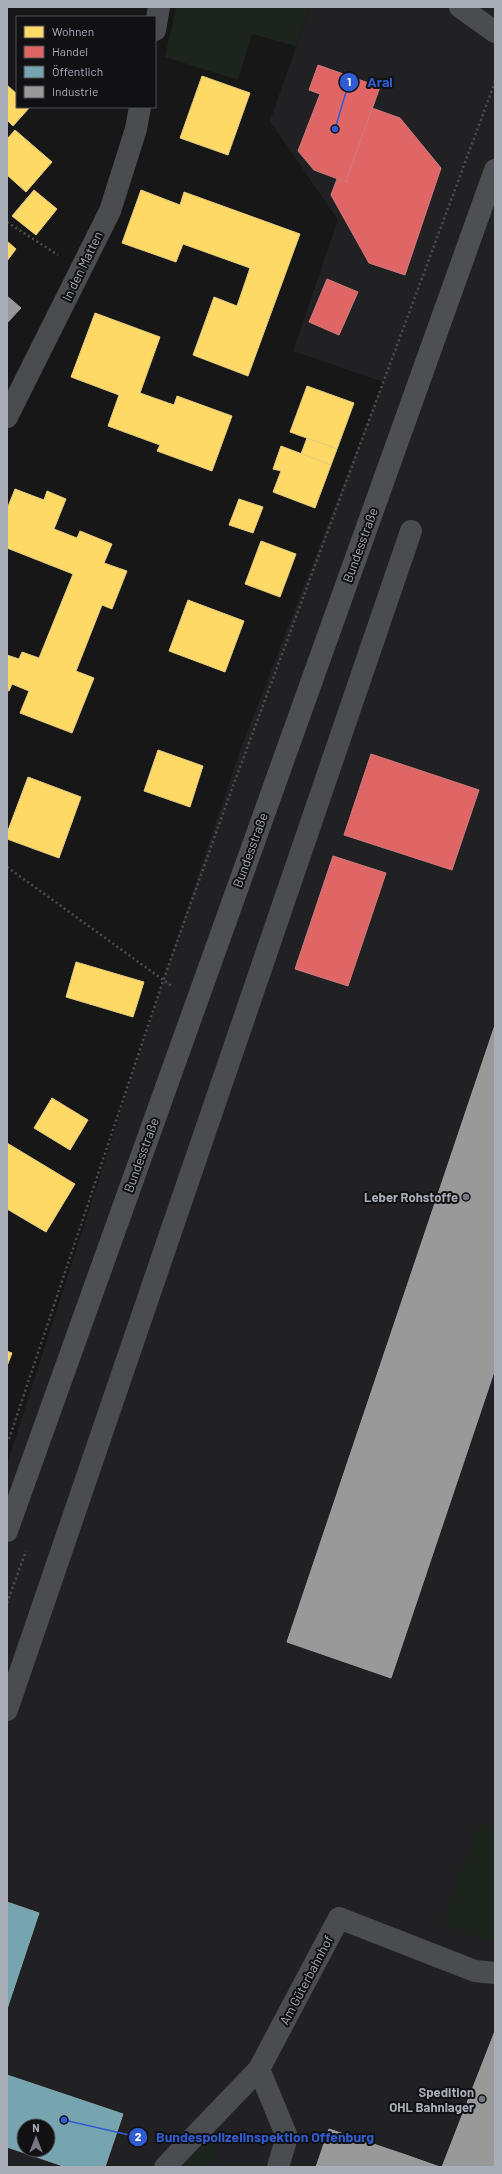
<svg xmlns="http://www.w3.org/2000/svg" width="502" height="2174" font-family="Barlow,sans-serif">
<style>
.built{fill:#212123;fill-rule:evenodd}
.green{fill:#1d241e}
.homes{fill:#ffd966;stroke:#e5cc7f}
.shops{fill:#e06666;stroke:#cf7b7f}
.public{fill:#76a5af;stroke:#85a7b2;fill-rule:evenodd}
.industry{fill:#999;stroke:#9e9fa2}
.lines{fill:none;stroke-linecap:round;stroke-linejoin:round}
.path{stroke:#4d4e52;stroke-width:2.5;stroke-dasharray:2 3;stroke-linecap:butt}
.minor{stroke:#4b4c50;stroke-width:22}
.major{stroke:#4d4f52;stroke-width:22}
.poi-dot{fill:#757880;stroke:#111113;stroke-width:1.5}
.labels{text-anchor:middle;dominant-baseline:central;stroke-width:4;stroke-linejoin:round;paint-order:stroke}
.street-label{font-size:13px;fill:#a8adb8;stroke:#111113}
.poi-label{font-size:13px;font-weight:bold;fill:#a8adb8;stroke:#111113;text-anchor:end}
.leader{fill:none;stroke:#325cd3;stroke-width:1.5}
.callout-dot{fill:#325cd3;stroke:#111113;stroke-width:1.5}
.mark-label{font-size:12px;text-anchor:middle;font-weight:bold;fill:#fff}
.callout-label{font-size:14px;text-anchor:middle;font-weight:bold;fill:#325cd3;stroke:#111113;stroke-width:4;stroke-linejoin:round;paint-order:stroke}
</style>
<rect width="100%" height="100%" fill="#171717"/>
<!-- built -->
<path class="built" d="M310,7h185v2160h-488v-703l156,-483 75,-225 145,-374 -90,-31 45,-131 -68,-99zM24,2126h24v24h-24z"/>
<!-- green -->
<g class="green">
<polygon points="176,7 310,7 296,46 252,34 238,80 165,57"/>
<polygon points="495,1819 495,1943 494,1943 441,1924 477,1828"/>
<polygon points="206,2137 216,2153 207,2167 178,2167"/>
</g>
<!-- homes -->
<g class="homes">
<polygon points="202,76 250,93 228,155 180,138"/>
<polygon points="7,85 17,94 17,107 30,107 13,126 7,120"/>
<polygon points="15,130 52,162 26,192 7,175 7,139"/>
<polygon points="34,190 57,209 36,235 12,216"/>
<polygon points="141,190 180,205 184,192 300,234 248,376 193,355 214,297 237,306 250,268 183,244 176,262 122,243"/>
<polygon points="7,241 16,249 7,261"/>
<polygon points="95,313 160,337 140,393 174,405 177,396 232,416 212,471 157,451 160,445 108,426 119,395 71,377"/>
<polygon points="307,386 354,403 337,449 290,432"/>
<polygon points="307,438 337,449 331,465 301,454"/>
<polygon points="281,446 331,465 315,508 273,492 281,471 273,469"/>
<polygon points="15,489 44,500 47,491 66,499 54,529 77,538 80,531 112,544 104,563 127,571 112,609 102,605 76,671 94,678 72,733 20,713 29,691 12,684 9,691 7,690 7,655 19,659 22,652 39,658 73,574 7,548 7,509"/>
<polygon points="239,499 263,507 253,533 229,525"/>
<polygon points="261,541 296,554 280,597 245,584"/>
<polygon points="188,600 244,621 225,672 169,651"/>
<polygon points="158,750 203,766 190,807 144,791"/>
<polygon points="28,777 81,797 59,858 7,839 7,833"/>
<polygon points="76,962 144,982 133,1017 66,997"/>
<polygon points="52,1098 88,1120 70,1150 34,1128"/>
<polygon points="7,1143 75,1184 46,1232 7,1209"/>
<polygon points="7,1351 12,1353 7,1366"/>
</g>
<!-- shops -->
<g class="shops">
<polygon points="318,65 380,87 346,182 314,170 298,151 320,94 309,90"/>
<polygon points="372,108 400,118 441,168 405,275 369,263 331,195 337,179 346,182"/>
<polygon points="327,279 358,292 339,335 309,322"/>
<polygon points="371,754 479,790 452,870 344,835"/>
<polygon points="333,856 386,873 348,986 295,969"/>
</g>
<!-- public -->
<g class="public">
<polygon points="7,1902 39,1913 7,2009"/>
<path d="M7,2075l116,39 -18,53h-39l-59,-20zM24,2126h24v24h-24z"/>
</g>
<!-- industry -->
<g class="industry">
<polygon points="7,296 21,308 7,323"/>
<polygon points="495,1025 495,1369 391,1678 287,1642"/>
<polygon points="495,2031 495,2167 442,2167"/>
<polygon points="329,2129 406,2155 440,2167 316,2167"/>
</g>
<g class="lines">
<!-- path -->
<g class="path">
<polyline points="7,222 58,255"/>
<polyline points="7,867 173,987"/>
<polyline points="9,1439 163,981 230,794 495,82"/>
<polyline points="7,1603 26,1551"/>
</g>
<!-- minor -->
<g class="minor">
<polyline points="460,7 495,32"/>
<polyline points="155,30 159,7"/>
<polyline points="7,417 110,211 136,129 140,107"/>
<polyline points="7,1710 411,531"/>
<polyline points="259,2069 287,2137 278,2167"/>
<polyline points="165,2167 259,2069 339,1918 475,1971 495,1973"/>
</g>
<!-- major -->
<polyline class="major" points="7,1531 495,170"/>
</g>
<!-- markers -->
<g class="poi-dot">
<circle cx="466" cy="1197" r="4"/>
<circle cx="482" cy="2099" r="4"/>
</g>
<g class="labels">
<!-- street labels -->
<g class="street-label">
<text transform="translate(82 266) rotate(-64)">In den Matten</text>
<text transform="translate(360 545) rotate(-70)">Bundesstraße</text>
<text transform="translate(250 850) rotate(-70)">Bundesstraße</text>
<text transform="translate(141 1155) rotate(-70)">Bundesstraße</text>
<text transform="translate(306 1980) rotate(-62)">Am Güterbahnhof</text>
</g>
<!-- poi labels -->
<g class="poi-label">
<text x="458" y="1197">Leber Rohstoffe</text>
<text x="474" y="2092">Spedition<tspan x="474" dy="15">OHL Bahnlager</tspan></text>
</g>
</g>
<!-- callouts -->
<path class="leader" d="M335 129L349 82M64 2120L138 2137"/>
<g class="callout-dot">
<circle cx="335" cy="129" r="4"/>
<circle cx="64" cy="2120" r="4"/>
<circle cx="349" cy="82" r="10"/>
<circle cx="138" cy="2137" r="10"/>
</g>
<g class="mark-label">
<text x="349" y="86">1</text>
<text x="138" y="2141">2</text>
</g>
<g class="callout-label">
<text x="380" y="87">Aral</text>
<text x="265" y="2142">Bundespolizeiinspektion Offenburg</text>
</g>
<!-- border -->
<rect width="502" height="2174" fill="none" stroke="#a8adb8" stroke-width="16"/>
<!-- legend -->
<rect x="16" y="16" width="140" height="92" fill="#111113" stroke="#4d4f55"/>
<rect x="24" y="26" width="20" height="12" fill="#ffd966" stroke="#4d4f55"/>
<text x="52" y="36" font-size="12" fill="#a8adb8">Wohnen</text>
<rect x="24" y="46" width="20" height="12" fill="#e06666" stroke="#4d4f55"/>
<text x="52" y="56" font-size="12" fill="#a8adb8">Handel</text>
<rect x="24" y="66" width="20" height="12" fill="#76a5af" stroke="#4d4f55"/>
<text x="52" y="76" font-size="12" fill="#a8adb8">Öffentlich</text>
<rect x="24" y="86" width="20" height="12" fill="#999999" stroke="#4d4f55"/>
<text x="52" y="96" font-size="12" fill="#a8adb8">Industrie</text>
<!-- north arrow -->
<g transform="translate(36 2138)"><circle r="19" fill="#111113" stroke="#4d4f55"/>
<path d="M0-3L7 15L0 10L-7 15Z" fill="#757880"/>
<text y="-6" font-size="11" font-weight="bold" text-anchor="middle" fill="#a8adb8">N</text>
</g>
</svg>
